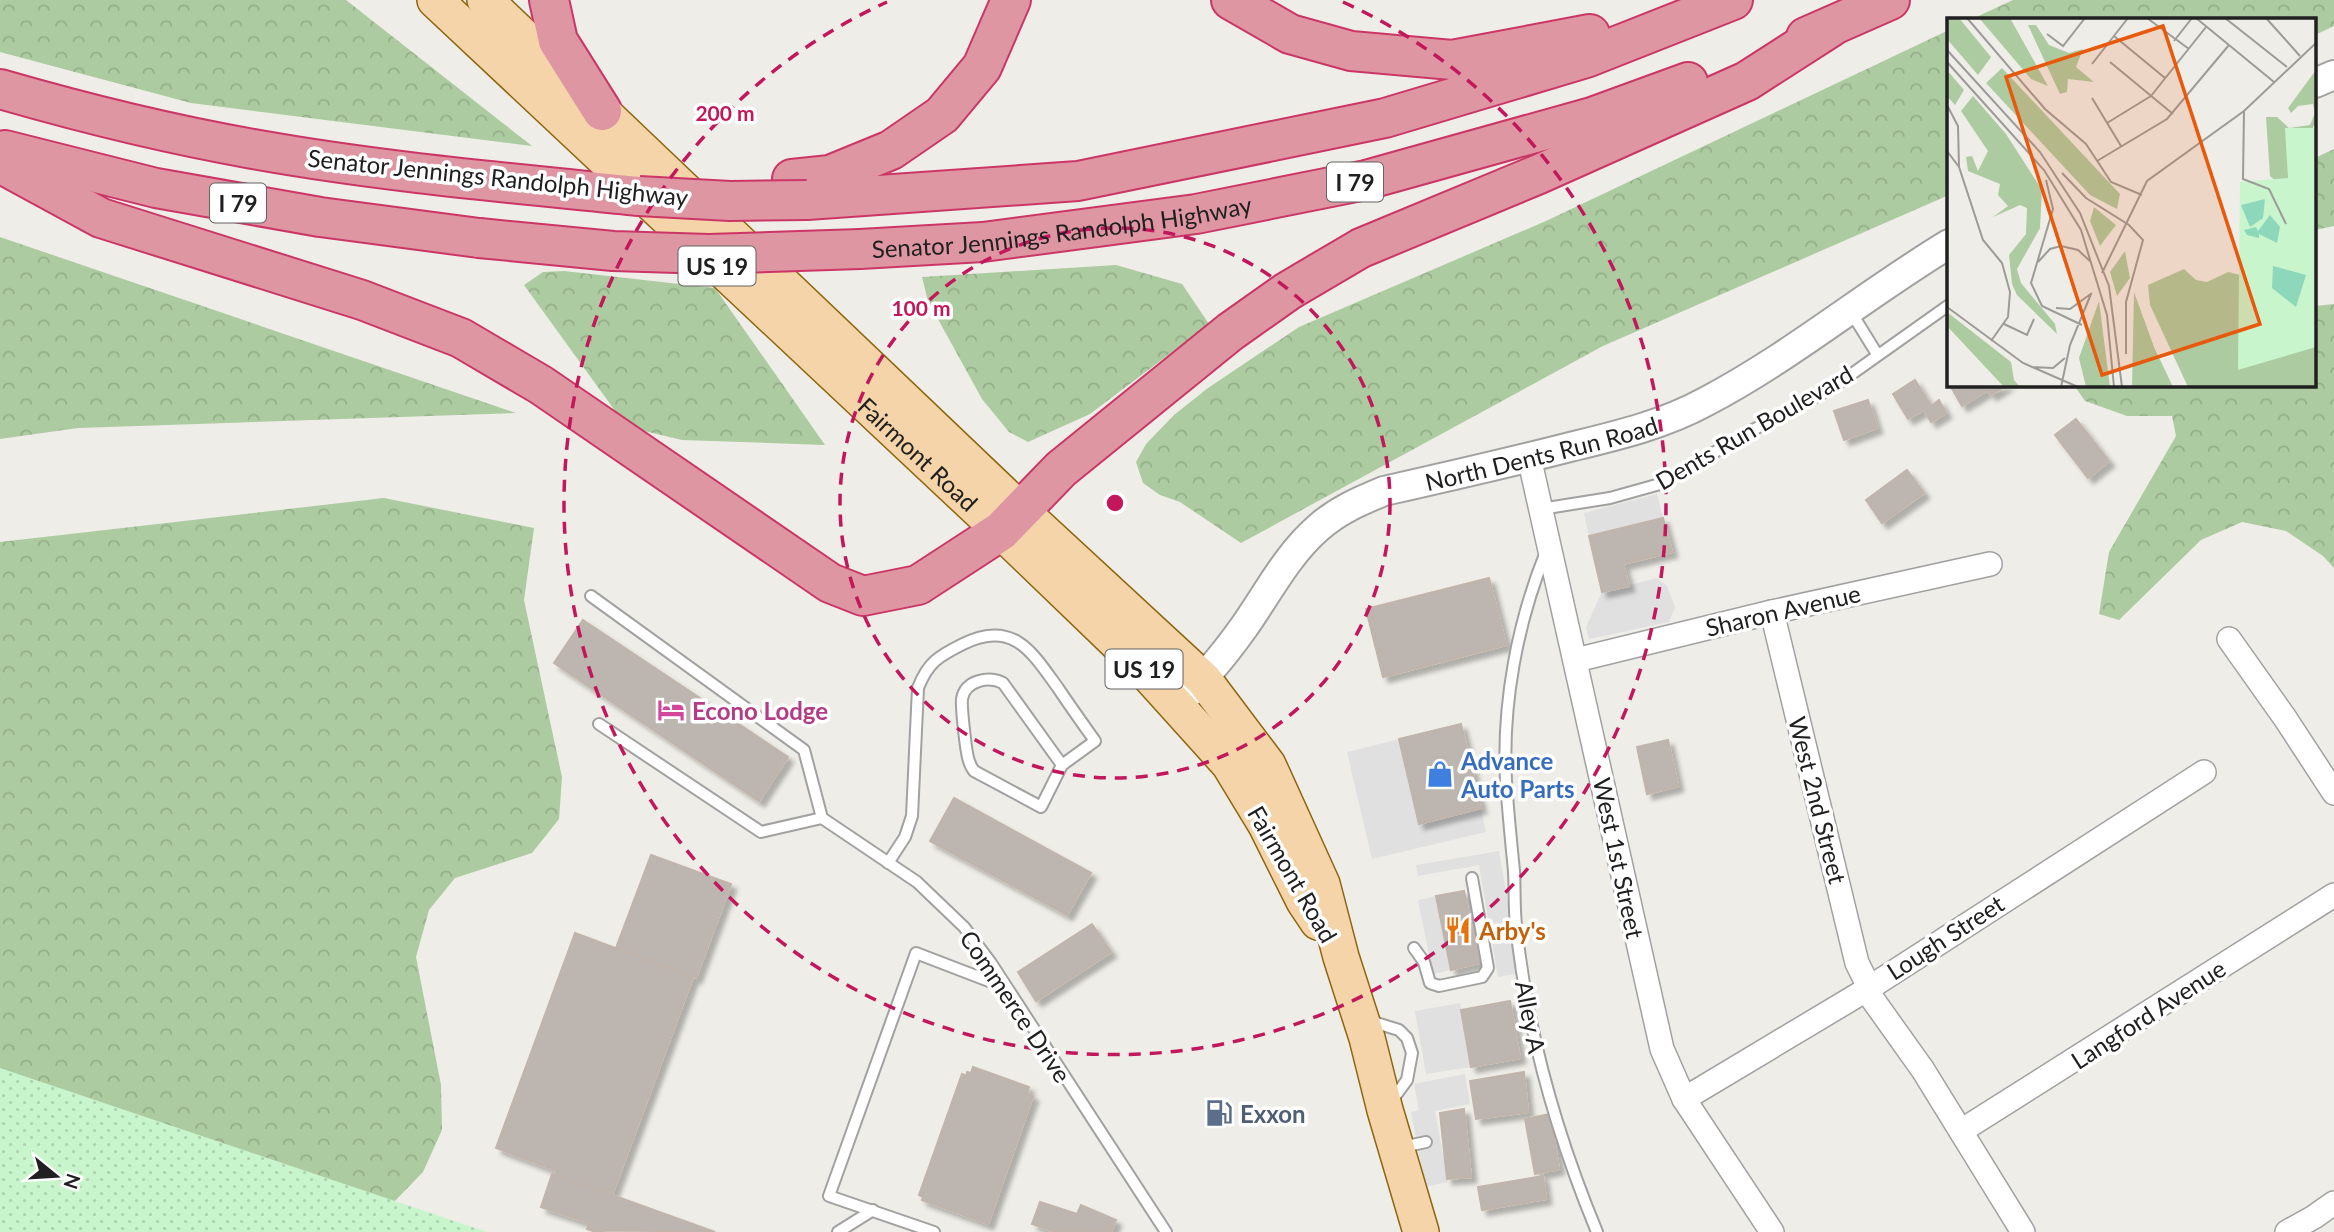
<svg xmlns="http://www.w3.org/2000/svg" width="2334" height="1232" font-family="Lato,sans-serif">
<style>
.forest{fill:url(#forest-crowns)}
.park{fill:url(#park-dots)}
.parking{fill:#e0e0e0}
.building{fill:#bdb6b0;stroke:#c0b4ab;stroke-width:2;filter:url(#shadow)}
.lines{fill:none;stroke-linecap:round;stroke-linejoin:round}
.service-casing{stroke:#a1a1a1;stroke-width:14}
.minor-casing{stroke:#a1a1a1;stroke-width:26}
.tertiary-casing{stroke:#a1a1a1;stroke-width:32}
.primary-casing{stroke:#8e650e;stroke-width:38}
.motorway-casing{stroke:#cb3667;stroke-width:42}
.service{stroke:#fff;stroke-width:10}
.minor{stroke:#fff;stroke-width:23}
.tertiary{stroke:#fff;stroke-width:28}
.primary{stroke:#f4d4a8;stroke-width:35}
.motorway{stroke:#df96a3;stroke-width:38}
.motorway-bridge-casing{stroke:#cb3667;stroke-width:42;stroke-linecap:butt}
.motorway-bridge{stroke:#df96a3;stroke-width:38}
.ring{fill:none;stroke:#c2185b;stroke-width:3.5;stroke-dasharray:12 9}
.labels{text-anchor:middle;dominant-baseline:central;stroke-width:7;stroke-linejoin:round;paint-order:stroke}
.shield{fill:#fff;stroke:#636363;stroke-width:2}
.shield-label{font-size:23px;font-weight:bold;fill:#202020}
.street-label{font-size:24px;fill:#202020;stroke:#fff}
.hotel-label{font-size:24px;font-weight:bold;fill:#b23c85;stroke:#fff;text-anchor:start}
.shop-label{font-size:24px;font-weight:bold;fill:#366cbe;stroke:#fff;text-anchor:start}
.food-label{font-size:24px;font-weight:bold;fill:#c56008;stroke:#fff;text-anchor:start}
.service-label{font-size:24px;font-weight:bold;fill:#4e5e75;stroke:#fff;text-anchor:start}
.inset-road{fill:none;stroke:#9c9b97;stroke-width:2}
.view{fill:#e8590c;fill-opacity:0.15;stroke:#e8590c;stroke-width:3.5}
.inset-edge{fill:none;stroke:#202020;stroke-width:3.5}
.centre{fill:#c2185b;stroke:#fff;stroke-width:3.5}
.ring-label{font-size:21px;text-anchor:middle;font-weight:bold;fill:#c2185b;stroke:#fff;stroke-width:7;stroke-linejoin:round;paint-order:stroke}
</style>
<defs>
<pattern id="forest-crowns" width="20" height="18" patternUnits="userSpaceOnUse" patternTransform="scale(1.75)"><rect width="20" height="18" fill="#accba0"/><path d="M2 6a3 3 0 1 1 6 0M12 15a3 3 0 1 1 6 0" fill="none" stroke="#94ae8a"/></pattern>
<pattern id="park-dots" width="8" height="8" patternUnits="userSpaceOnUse" patternTransform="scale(1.75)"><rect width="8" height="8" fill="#c9f5cd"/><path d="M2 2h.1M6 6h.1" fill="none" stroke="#acd2b0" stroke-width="1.8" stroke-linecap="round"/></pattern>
<filter id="shadow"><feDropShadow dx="5.5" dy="5.5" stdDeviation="2" flood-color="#0004"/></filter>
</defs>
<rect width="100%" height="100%" fill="#efede7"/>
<!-- forest -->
<g class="forest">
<polygon points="0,0 346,0 532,146 191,103 0,52"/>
<polygon points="2013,0 2334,0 2334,26 2315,35 2315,19 1972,19"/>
<polygon points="1949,30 1949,195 1603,346 1241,543 1180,502 1160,495 1143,483 1136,462 1146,444 1174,415 1208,388 1299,327 1546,221"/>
<polygon points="2334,149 2334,226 2315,230 2315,158"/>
<polygon points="0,237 516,413 78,428 0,439"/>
<polygon points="1116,265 1182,284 1209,324 1090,414 1028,442 1009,432 982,399 928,301 922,277"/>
<polygon points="564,271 715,288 825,445 682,440 640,430 621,419 524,285 543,272"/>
<polygon points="2334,304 2334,568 2323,556 2286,531 2242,522 2201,540 2119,620 2099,614 2109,552 2176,436 2172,416 2127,416 2085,401 2074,385 2315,385 2315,306"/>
<polygon points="384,498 534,528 524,600 562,777 559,819 532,853 455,878 429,910 416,957 441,1085 442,1130 423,1172 391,1205 0,1232 0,542"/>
</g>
<!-- park -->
<polygon class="park" points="0,1068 487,1232 0,1232"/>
<!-- parking -->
<g class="parking">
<polygon points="1657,494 1663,518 1589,536 1584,513"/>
<polygon points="1657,578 1667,586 1675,607 1669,622 1589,639 1586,627 1602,592"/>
<polygon points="1399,739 1419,823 1481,808 1486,832 1372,859 1347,752"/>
<polygon points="1499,851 1520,973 1498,977 1479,865 1418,876 1416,865"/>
<polygon points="1436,896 1451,970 1433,974 1418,900"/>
<polygon points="1460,1003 1471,1067 1426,1074 1415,1011"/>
<polygon points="1465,1074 1470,1104 1435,1111 1448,1182 1425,1187 1411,1112 1419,1110 1414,1084"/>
</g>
<!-- building -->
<g class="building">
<polygon points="1915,380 1931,406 1939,400 1946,413 1931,422 1924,410 1908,419 1893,394"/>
<polygon points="1950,385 2007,385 1991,395 1988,390 1962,406"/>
<polygon points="1868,400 1877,428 1844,440 1834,411"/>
<polygon points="2076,419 2109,461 2088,478 2055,435"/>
<polygon points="1907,470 1924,493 1882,523 1866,500"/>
<polygon points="1663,518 1672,552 1623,564 1629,586 1602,592 1589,536"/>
<polygon points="1489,578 1506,645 1383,677 1366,609"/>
<polygon points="583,620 788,757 759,801 554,663"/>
<polygon points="1461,724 1481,808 1419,824 1399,739"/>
<polygon points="1668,740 1678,786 1647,794 1637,747"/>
<polygon points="954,798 1091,873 1067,915 930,841"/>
<polygon points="651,855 731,884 696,978 616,948"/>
<polygon points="1464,891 1479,963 1451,970 1436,896"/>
<polygon points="1092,924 1111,952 1036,1001 1018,972"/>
<polygon points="575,933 693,977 612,1195 555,1175 557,1171 496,1148"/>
<polygon points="1510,1001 1520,1058 1471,1067 1461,1010"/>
<polygon points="973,1067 1029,1087 1027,1093 1033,1096 988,1224 922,1200 923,1197 919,1195 962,1074 966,1076 967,1072 971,1073"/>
<polygon points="1524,1072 1528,1112 1476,1119 1470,1081"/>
<polygon points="1464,1109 1471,1177 1447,1179 1440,1113"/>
<polygon points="1550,1114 1559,1169 1535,1174 1525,1119"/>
<polygon points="552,1174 612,1195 715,1232 607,1230 597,1232 587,1229 589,1223 541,1207"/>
<polygon points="1543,1176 1546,1199 1482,1210 1478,1187"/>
<polygon points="1040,1202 1077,1214 1081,1205 1116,1220 1111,1232 1055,1232 1032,1224"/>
</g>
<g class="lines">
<defs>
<g id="service">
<polyline points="1851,312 1877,354"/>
<polyline points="1541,509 1610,498 1660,484 1751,431 1832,388 1949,305"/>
<path d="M1546,552c-29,71 -44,153 -40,229 2,30 5,60 8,90 1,18 0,36 2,54 11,106 40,208 81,307"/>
<polyline points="591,596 804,750 822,818 917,882 964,927 991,963 1166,1232"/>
<polyline points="599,724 761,832 822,818"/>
<path d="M888,863l17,-26 7,-21 6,-128c10,-26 21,-32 45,-44 50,-25 69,8 95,44 12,18 25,36 37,53l-33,24 -59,-82c-14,-7 -38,-3 -41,16 -1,7 4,55 7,62 1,4 3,7 5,10l67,36 21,-42"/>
<polyline points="1414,948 1424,962 1430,983 1439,986 1482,977 1488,968 1472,878"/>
<polyline points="1370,1021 1399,1030 1407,1038 1412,1053 1407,1080 1390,1103"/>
<polyline points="1402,1147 1426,1142"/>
<polyline points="838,1232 873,1210"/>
<polyline points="934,1232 829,1196 916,953 1007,988"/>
</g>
<g id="minor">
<polyline points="1529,457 1662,1049 1684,1099 1772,1232"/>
<polyline points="1772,612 1857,963 1869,987"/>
<polyline points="2229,639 2285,718 2334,793"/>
<polyline points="1576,660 1772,612 1990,564"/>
<polyline points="1866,990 1923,1070 2023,1232"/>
<polyline points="1684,1099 1866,990 2204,772"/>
<polyline points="1961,1131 2334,895"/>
<polyline points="2287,1232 2314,1217 2334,1203"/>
</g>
<g id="tertiary">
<polyline points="2315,83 2334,75"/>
<path id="s1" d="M1177,704c26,-23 47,-49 67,-77 24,-34 43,-72 74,-99 20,-18 42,-27 66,-37 62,-14 124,-28 186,-44 45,-11 93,-22 135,-45 86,-45 161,-108 244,-158"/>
</g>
<g id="primary">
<path id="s2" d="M435,0l566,531 136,131 92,102 37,61 38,76 14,21"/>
<polyline points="485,0 1020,510 1204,680 1268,765 1322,884 1341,957 1367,1038 1385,1110 1421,1232"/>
</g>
<g id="motorway">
<polyline points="549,0 558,41 602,111"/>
<polyline points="1231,0 1290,34 1351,51 1452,60 1590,34"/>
<polyline points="1806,37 1890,0"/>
<path d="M0,89c83,24 168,45 253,60 128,23 257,34 386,47"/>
<polyline points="5,150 156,188 320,217 479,238"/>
<polyline points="0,163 101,218 362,300 461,338 541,385 830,583 863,596 918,585 1001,531 1061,469 1230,332 1288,291 1361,248 1539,174 1747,81 1831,27"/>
<polyline points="792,179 830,175 891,150 942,115 982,67 1011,0"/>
<polyline points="807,200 1078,181 1385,118 1586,58 1733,0"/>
<path id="s3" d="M860,249l123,-7 213,-28 170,-34 226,-63 96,-35"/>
</g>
</defs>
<!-- service casing -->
<use href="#service" class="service-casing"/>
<!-- minor casing -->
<use href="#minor" class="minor-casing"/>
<!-- tertiary casing -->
<use href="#tertiary" class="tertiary-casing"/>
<!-- primary casing -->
<use href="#primary" class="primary-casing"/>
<!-- motorway casing -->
<use href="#motorway" class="motorway-casing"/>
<!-- service -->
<use href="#service" class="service"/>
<!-- minor -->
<use href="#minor" class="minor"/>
<!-- tertiary -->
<use href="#tertiary" class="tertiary"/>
<!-- primary -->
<use href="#primary" class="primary"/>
<!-- motorway -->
<use href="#motorway" class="motorway"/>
<defs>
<g id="motorway-bridge">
<polyline points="639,196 730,201 807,200"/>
<polyline points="479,238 613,251 709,254 860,249"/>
</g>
</defs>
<!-- motorway-bridge casing -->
<use href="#motorway-bridge" class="motorway-bridge-casing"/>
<!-- motorway-bridge -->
<use href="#motorway-bridge" class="motorway-bridge"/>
</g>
<!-- distance rings -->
<g class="ring">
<circle cx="1115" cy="503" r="275"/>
<path d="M1343 2A551 551 0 1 1 887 2"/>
</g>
<!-- icons -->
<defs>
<symbol id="hotel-bare" viewBox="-9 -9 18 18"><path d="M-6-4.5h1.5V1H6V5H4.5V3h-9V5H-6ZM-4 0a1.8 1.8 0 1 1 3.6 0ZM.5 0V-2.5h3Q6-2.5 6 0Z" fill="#d1479c" stroke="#fff" stroke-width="2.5" paint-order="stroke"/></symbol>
<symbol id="shop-bare" viewBox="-9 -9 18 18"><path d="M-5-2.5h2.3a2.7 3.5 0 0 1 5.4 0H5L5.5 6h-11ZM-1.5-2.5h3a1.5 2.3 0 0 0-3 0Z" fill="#3f7fe0" stroke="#fff" stroke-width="2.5" paint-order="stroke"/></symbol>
<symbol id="restaurant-bare" viewBox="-9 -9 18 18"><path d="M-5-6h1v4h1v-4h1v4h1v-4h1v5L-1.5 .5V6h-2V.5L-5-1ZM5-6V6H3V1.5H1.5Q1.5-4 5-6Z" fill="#e8710a" stroke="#fff" stroke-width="2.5" paint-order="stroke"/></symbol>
<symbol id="fuel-bare" viewBox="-9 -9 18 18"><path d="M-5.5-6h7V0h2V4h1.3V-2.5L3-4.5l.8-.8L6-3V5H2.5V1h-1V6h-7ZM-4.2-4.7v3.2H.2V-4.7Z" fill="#5c6f8a" stroke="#fff" stroke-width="2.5" paint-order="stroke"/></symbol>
</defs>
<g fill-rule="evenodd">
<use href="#hotel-bare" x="652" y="691" width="38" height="38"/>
<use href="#shop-bare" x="1421" y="755" width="38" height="38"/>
<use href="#restaurant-bare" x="1439" y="911" width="38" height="38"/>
<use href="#fuel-bare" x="1200" y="1094" width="38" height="38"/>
</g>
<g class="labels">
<!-- shield labels -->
<g class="shield">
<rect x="1327" y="162.5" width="56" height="39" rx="5"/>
<rect x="210" y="183.5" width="56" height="39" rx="5"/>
<rect x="678.5" y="246.5" width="77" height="39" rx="5"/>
<rect x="1105.5" y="649.5" width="77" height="39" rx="5"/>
</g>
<g class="shield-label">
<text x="1355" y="182">I 79</text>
<text x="238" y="203">I 79</text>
<text x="717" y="266">US 19</text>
<text x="1144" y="669">US 19</text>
</g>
<!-- street labels -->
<g class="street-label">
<text transform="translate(498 177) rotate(6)">Senator Jennings Randolph Highway</text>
<text stroke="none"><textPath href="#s3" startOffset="203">Senator Jennings Randolph Highway</textPath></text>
<text transform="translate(1754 427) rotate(-30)">Dents Run Boulevard</text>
<text stroke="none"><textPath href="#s1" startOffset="464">North Dents Run Road</textPath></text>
<text stroke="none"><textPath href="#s2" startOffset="663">Fairmont Road</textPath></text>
<text transform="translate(1783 610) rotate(-13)">Sharon Avenue</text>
<text transform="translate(1818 800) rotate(76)">West 2nd Street</text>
<text transform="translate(1619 858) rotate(78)">West 1st Street</text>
<text transform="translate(1293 874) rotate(60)">Fairmont Road</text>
<text transform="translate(1945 937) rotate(-33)">Lough Street</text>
<text transform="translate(1016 1006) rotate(56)">Commerce Drive</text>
<text transform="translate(2148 1014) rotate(-33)">Langford Avenue</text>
<text transform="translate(1531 1017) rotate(79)">Alley A</text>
</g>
<!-- hotel labels -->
<g class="hotel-label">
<text x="692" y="710">Econo Lodge</text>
</g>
<!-- shop labels -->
<g class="shop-label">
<text x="1461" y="760">Advance<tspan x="1461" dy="28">Auto Parts</tspan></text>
</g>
<!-- food labels -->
<g class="food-label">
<text x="1479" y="930">Arby's</text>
</g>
<!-- service labels -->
<g class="service-label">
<text x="1240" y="1113">Exxon</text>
</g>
</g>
<!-- overview -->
<g transform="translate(1947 18)">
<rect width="369" height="369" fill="#efede7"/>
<path d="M0,0h12l32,39 -13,18 -31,-36zM32,0h31l38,68 -17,-7zM81,7h8l13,20 20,8 14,-4 -7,18 18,15 -26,-3 -1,13 -7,2zM55,50l118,126 -3,15 -27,-14 -104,-112zM0,52l17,20 -9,15 -8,-9zM369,52v55l-3,1 3,70 -37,-12 -9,-8 -4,-59h11l12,11 21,-3 5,-12 -2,-9 -15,2 -7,7 -3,-5zM26,78l33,38 36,56 -2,38 -23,41 4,14 34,41 2,10 -40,-39 -5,-11 -3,-29 17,-21 1,-26 -7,-3 -27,12 15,-11 -10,-11 2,-11 -32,-13 -2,-14 6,-1 6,15 10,-20 -27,-40zM147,189l22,18 -16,21 -10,-25zM178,233l5,27 -13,18 -7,-24zM369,239v130h-128l-38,-82 -2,-20 36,-16 12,11 11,2 21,-10 12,3zM187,274l20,55 19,40h-41zM152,283l11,86h-24l-7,-29zM0,294l64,50 3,18 6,7h-16l-57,-61z" fill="#accba0"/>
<path d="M338,110h31v219l-78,23 2,-188 48,-4z" fill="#c9f5cd"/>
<path d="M318,181l-2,19 -13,9 -9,-22zM323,197l10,12 -3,16 -18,-9v4l-12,-3 -3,-5 12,-3 2,4zM326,248l33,9 -10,32 -24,-19z" fill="#8dd7bb"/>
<path class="inset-road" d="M20,0l78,91 41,35 25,38 31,13M200,0l42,31M249,0l78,64M278,0l62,49M319,0l34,38M100,16l16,12 22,-28M167,18l51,42M227,23l18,-23M0,32l93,102 40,61 29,73 13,101M0,44l97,108 37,60 26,85 7,72M163,44l63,52M145,46l36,-46M204,78l55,-69M145,80l29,48M0,87l11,21 1,41M297,93l-1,68 26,10 17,35M160,105l44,-27M0,133l12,16 24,73 19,23 8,29 -2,25 -17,24M150,143l70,-42 62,-74M115,155l24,25 43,27 14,15 -17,62v52M99,162l7,29 -22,74 11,23 40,19M91,244l12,-13 11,-3 17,4 13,12M155,255l45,-92 97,-70 73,-69M0,289l76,56 55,24M109,290l14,1 22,-16M57,306l23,11 7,-16M83,349l23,1 12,-10M114,369l9,-42 21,-51"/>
<path class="view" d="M216,8l97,298 -158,51 -96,-298z"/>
<rect width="369" height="369" class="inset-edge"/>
</g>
<circle cx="1115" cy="503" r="10" class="centre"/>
<g class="ring-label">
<text x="725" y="121">200 m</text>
<text x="921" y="316">100 m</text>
</g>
<!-- north arrow -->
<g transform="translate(56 1176) rotate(108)" stroke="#ffffff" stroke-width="5" paint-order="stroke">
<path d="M0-5L12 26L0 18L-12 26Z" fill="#202020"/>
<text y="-10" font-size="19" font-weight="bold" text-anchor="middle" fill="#202020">N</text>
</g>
</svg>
